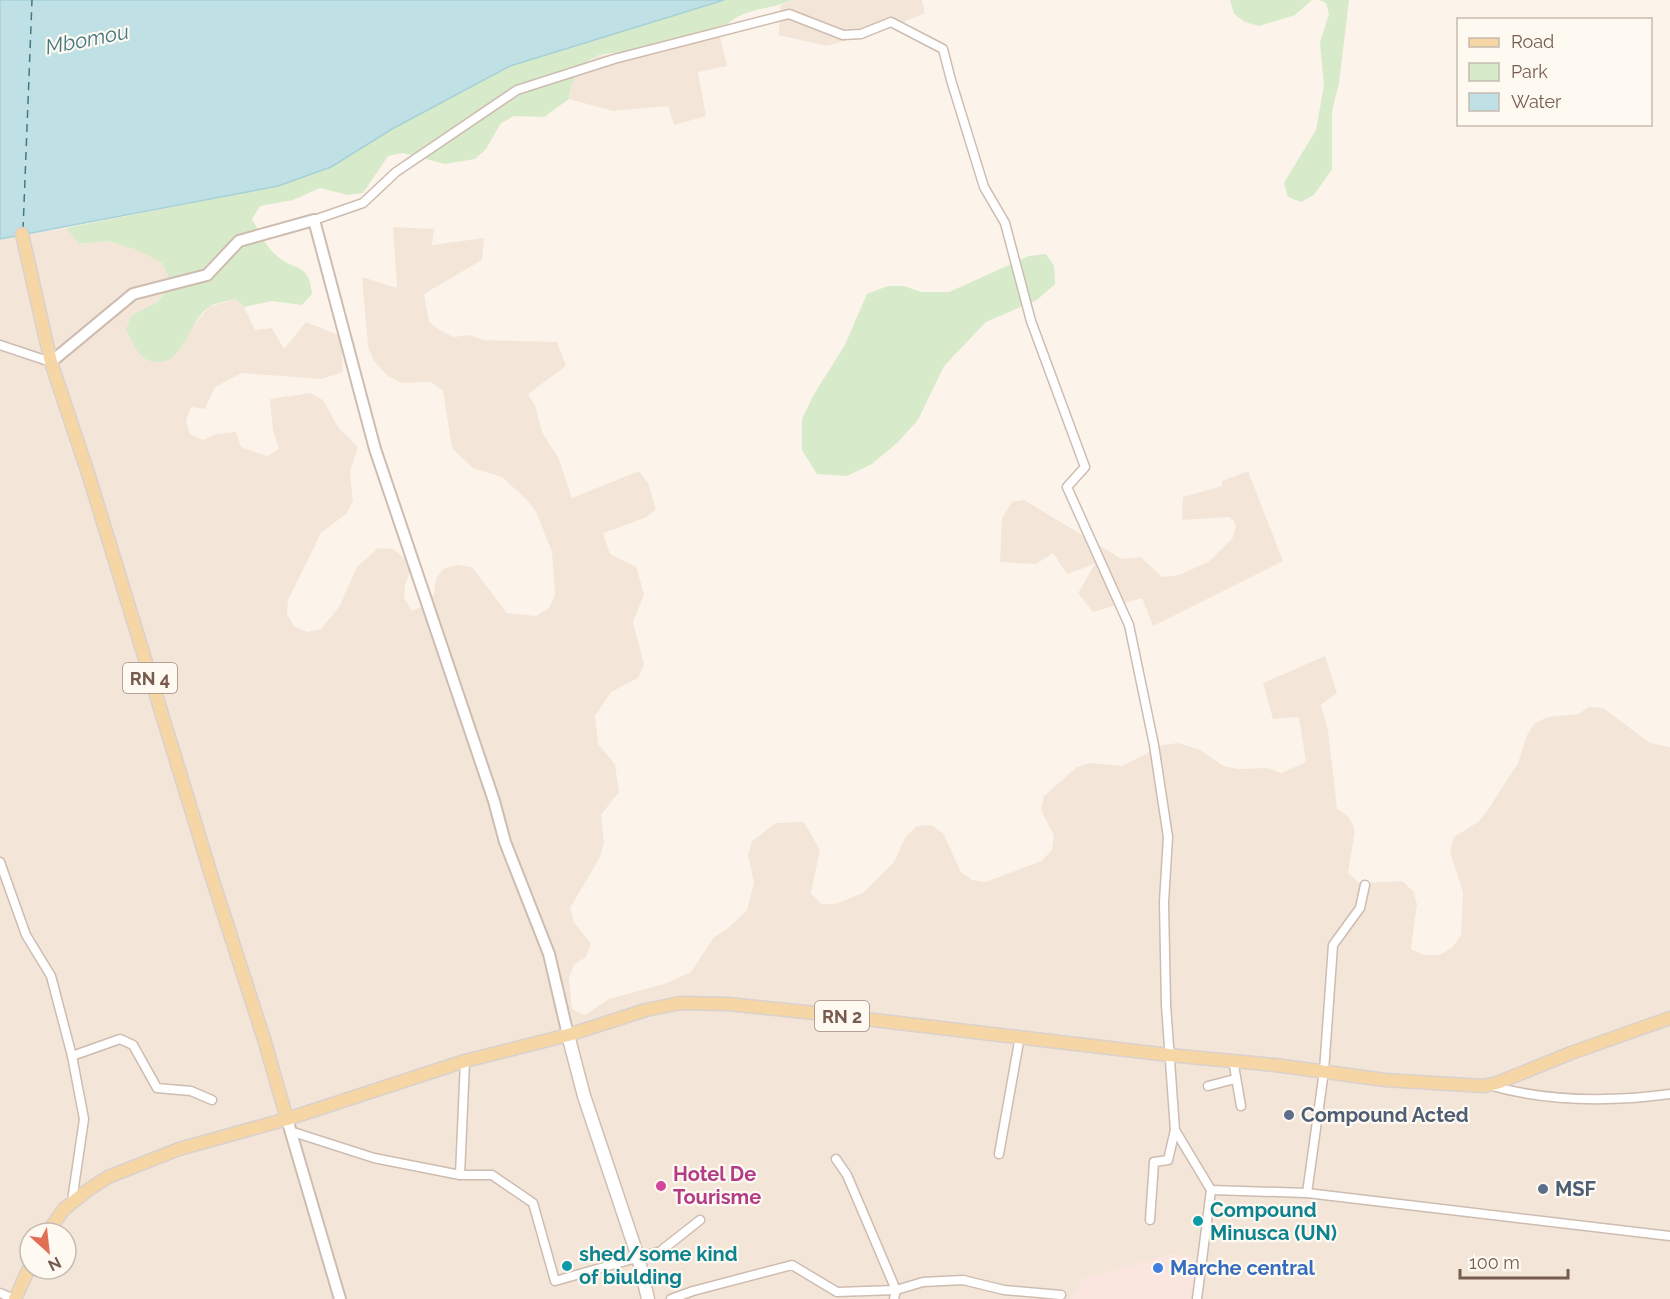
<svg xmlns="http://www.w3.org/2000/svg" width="1670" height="1299" font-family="Raleway,sans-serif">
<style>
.residential{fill:#f3e6d9;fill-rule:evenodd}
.commercial{fill:#fbe6df}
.green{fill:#d7eac9}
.water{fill:#bfe1e5;stroke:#a5d1d7;stroke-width:1.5}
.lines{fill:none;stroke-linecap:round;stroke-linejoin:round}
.ferry{stroke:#457981;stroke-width:1.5;stroke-dasharray:8 6;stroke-linecap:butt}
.minor-casing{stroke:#cebcb0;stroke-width:11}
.tertiary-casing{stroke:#cebcb0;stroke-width:14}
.secondary-casing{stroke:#d3beb0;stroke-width:15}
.primary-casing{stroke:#d9d1cd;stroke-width:15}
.minor{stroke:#fff;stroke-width:8}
.tertiary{stroke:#fff;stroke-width:10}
.secondary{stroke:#fff;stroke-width:12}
.primary{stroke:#f7d6a6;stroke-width:12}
.service-dot{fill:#5c6f8a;stroke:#fef9f1;stroke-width:2}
.hotel-dot{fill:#d1479c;stroke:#fef9f1;stroke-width:2}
.culture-dot{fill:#0f9aa8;stroke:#fef9f1;stroke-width:2}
.shop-dot{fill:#3f7fe0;stroke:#fef9f1;stroke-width:2}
.labels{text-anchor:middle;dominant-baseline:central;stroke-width:4.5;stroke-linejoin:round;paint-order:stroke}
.shield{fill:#fef9f1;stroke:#9f8a7f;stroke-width:1.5}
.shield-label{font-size:18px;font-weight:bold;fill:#765b4e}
.service-label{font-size:20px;font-weight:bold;fill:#4e5e75;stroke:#fef9f1;text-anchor:start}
.hotel-label{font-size:20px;font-weight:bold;fill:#b23c85;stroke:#fef9f1;text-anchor:start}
.culture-label{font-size:20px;font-weight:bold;fill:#0d838f;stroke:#fef9f1;text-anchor:start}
.shop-label{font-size:20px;font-weight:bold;fill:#366cbe;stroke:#fef9f1;text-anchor:start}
.water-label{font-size:21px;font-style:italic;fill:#457981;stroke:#fef9f1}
</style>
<rect width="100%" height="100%" fill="#fcf4ea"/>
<!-- residential -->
<g class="residential">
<polygon points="792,0 922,0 925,13 894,26 827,46 779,35 780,6"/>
<polygon points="720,36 727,66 698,72 706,116 674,125 668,106 613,111 569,99 571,85 575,75 596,56 643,52 698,42"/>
<path d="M393,227l41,2 -2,16 52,-7 -2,22 -58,34 5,28 12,9 13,6 15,-2 14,5 74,2 9,24 -38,28 7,11 7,27 17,27 13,39 67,-27 9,12 8,27 -11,8 -42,15 7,21 26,13 4,13 4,15 -11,27 11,42 -6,14 -27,14 -16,24 3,28 17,20 4,28 -18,23 3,28 -4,14 -30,51 4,14 17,22 -5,13 -12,8 -5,13 3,31 13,6 24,-16 55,-15 27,-12 23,-35 12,-7 21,-20 7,-27 -6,-28 4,-14 24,-18 28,-1 16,28 -9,43 10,11h14l28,-11 31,-31 12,-26 11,-10 14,-1 12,8 18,39 11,8 14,2 55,-21 11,-11 2,-14 -13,-26 3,-14 33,-29 13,-4 32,3 41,-21 15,-2 22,7 24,16 14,3 29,-1 14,5 25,-11 -7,-45 -26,2 -10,-36 62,-27 12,37 -16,12 7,25 9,79 12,8 6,13 -7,43 11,10 43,-2 11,10 4,13 -6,45 13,6h15l13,-7 9,-13 2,-43 -13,-40 4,-15 24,-15 9,-11 31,-48 9,-28 8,-12 13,-6 30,-3 11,-7 14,1 47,35 20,4v552h-1670v-1060l66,-11 13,16 29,-3 29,9 25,13 6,13 -2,14 -9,12 -25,13 44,40 15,-26 18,-22 27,-8 8,8 11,23 17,-2 12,21 22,-27 35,14 2,36 -21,7 -80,-6 -27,14 -10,22 -14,-2 -5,14 4,13 13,6 13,-6 20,-2 5,15 26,9 12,-7 -6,-18 -3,-32 40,-6 13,7 15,27 20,20 -8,25 3,29 -7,13 -25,19 -33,67 -1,14 7,12 13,6 14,-3 18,-22 18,-40 21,-19 15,1 11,9 6,13 -5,13 -1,14 8,13 13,-6 9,-11 2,-15 7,-10 14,-4 15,2 35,46 29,3 13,-8 6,-13 -3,-43 -16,-40 -9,-12 -25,-23 -29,-9 -21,-20 -9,-57 -12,-9 -29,1 -14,-7 -14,-15 -6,-14 -6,-70 35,11zM30,1233h36v36h-36z"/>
<polygon points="1248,471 1283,561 1153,626 1142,598 1093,612 1078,593 1095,564 1067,574 1053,553 1036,564 1000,562 1002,518 1012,502 1024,500 1122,559 1141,557 1162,577 1179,575 1208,562 1232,539 1236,527 1234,521 1229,517 1182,520 1183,497 1222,486 1222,481"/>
</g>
<!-- commercial -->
<polygon class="commercial" points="1172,1254 1196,1258 1190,1299 1071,1299 1083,1279"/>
<!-- green -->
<g class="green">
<path d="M724,0h68c-26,12 -59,7 -72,36 -25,7 -52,13 -79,16 -12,2 -36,-1 -46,5 -17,9 -24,24 -26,42l-25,18 -30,-1 -13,7 -15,26 -11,10 -30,5 -42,-11 -15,3 -25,37 -15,2 -28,-7 -27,12 -33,6 -8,13c7,12 13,27 24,36 18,17 33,6 36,39l-10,11 -30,-4 -28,6 -8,-8c-8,2 -21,4 -27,8 -21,14 -24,57 -53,55 -18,-1 -23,-20 -30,-33l6,-14 25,-13 9,-11 2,-15 -6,-13 -25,-13 -29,-9 -29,3 -13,-16 212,-42 53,-19 61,-38 118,-63z"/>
<polygon points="1230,0 1312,0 1295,15 1259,26 1245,22 1234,14"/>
<polygon points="1319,0 1349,0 1339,83 1332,111 1332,169 1314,195 1301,202 1288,197 1284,183 1316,130 1324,86 1320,42 1329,14 1326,3"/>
<polygon points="1046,254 1054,266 1055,284 1037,300 986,322 944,366 918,420 897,443 872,464 847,476 817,474 802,450 802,419 814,394 845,345 867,294 888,286 904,286 921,292 949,292 1029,256"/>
</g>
<!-- water -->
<polygon class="water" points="0,0 724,0 510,66 392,129 331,167 278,186 0,239"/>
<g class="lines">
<!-- ferry -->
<polyline class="ferry" points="23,230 32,0"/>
<defs>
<g id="minor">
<polyline points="314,220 363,203 396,172 517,90 614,59 789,14 843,35 861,34 891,22 943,49 951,80 984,187 1005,223 1031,321 1085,467 1067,487 1129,625 1154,745 1168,837 1164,902 1166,1005 1175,1130 1211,1190 1197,1299"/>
<polyline points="0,345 51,362"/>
<polyline points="0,862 26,935 51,976 72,1056 84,1119 72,1201"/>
<polyline points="72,1056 120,1039 133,1045 157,1088 191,1091 212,1100"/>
<polyline points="1233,1060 1241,1106"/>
<polyline points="1208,1086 1235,1079"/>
<path d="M1492,1086c58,16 119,16 178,8"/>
<polyline points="290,1131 374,1158 460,1175 492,1175 533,1203 555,1281 661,1251 700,1220 663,1249"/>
<polyline points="999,1154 1020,1036"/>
<polyline points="836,1159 847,1175 896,1290 894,1299"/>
<polyline points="460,1175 465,1061"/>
<polyline points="1211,1190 1307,1193 1670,1236"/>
<polyline points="1307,1193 1324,1071 1333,945 1360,908 1365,885"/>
<polyline points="1150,1220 1154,1162 1168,1160 1175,1130"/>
<polyline points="0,1293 14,1299"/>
<polyline points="671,1299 693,1291 792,1265 837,1292 896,1290 923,1282 963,1280 1004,1290 1061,1295"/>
</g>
<g id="tertiary">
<polyline points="51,362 133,294 207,275 239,241 314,220 375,449 494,801 505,842 549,954 568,1035"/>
<polyline points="287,1119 340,1299"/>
</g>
<polyline id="secondary" points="568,1035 584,1096 638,1257 648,1299"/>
<g id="primary">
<polyline points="22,234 51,362 88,473 213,881 264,1039 287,1119"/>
<polyline points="47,1233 64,1209 88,1190 108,1177 179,1149 287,1119 465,1061 568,1035 646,1010 680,1003 728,1004 815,1013 1169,1055 1275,1065 1385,1080 1484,1086 1497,1083 1571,1053 1670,1018"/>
<polyline points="15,1299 30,1266"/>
</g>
</defs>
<!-- minor casing -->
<use href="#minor" class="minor-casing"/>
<!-- tertiary casing -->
<use href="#tertiary" class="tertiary-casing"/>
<!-- secondary casing -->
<use href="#secondary" class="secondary-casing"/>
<!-- primary casing -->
<use href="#primary" class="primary-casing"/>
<!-- minor -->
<use href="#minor" class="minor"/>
<!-- tertiary -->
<use href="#tertiary" class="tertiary"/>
<!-- secondary -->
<use href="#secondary" class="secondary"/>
<!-- primary -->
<use href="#primary" class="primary"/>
</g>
<!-- markers -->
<g class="service-dot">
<circle cx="1289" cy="1115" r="6"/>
<circle cx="1543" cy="1189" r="6"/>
</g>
<circle class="hotel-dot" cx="661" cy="1186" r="6"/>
<g class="culture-dot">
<circle cx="1198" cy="1221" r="6"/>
<circle cx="567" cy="1266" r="6"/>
</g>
<circle class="shop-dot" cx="1158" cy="1268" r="6"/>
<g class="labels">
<!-- shield labels -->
<g class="shield">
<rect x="123" y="663" width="54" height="30" rx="4.5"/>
<rect x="815" y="1001" width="54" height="30" rx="4.5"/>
</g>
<g class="shield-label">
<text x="150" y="678">RN 4</text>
<text x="842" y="1016">RN 2</text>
</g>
<!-- service labels -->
<g class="service-label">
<text x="1301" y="1115">Compound Acted</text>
<text x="1555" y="1189">MSF</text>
</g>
<!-- hotel labels -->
<g class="hotel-label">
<text x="673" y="1174">Hotel De<tspan x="673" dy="23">Tourisme</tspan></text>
</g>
<!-- culture labels -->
<g class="culture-label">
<text x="1210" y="1210">Compound<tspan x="1210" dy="23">Minusca (UN)</tspan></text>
<text x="579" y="1254">shed/some kind<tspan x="579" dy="23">of biulding</tspan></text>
</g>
<!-- shop labels -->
<g class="shop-label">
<text x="1170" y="1268">Marche central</text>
</g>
<!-- water labels -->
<g class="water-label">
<text transform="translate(87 39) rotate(-11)">Mbomou</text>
</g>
</g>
<!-- legend -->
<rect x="1457" y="18" width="195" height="108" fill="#fef9f1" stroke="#c8bab0" stroke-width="1.5"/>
<rect x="1469" y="38" width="30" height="9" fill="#f7d6a6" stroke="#c8bab0" stroke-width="1.5"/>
<text x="1511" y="48" font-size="18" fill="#765b4e">Road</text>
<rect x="1469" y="63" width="30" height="18" fill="#d7eac9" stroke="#c8bab0" stroke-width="1.5"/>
<text x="1511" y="78" font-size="18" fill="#765b4e">Park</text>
<rect x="1469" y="93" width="30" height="18" fill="#bfe1e5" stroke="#c8bab0" stroke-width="1.5"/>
<text x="1511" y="108" font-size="18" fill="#765b4e">Water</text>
<!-- north arrow -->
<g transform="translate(48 1251) rotate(153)"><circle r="28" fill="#fef9f1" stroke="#c8bab0" stroke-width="1.5"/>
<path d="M0-4.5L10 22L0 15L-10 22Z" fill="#e06f55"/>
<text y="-9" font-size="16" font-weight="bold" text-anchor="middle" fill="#765b4e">N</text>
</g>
<!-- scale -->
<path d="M1460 1269v9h108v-9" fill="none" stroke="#765b4e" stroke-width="3"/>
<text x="1469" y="1269" font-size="18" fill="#765b4e" stroke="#fef9f1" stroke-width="4.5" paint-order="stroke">100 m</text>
</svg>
